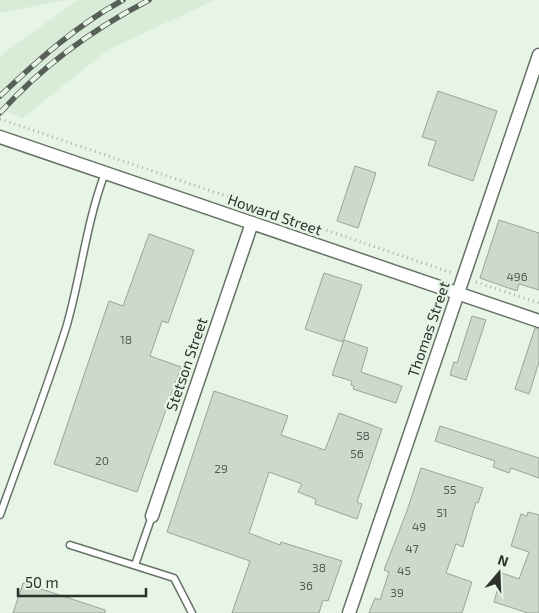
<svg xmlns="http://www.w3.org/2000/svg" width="539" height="613" font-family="'Exo 2',sans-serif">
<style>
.built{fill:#d8ecd8}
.building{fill:#ccdacc;stroke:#98a598}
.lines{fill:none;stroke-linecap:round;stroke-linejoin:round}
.service-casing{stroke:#667266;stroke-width:9}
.minor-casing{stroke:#667266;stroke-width:15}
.path{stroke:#a8b3a8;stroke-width:3;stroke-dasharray:1 4;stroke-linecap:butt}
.service{stroke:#fff;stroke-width:6}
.minor{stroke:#fff;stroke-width:12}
.rail-casing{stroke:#585f58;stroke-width:5.5}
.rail{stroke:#e7f5e7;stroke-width:4;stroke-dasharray:11;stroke-linecap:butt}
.labels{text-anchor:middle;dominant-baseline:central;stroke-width:5;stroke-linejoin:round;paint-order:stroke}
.number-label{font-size:12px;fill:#555c55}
.street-label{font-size:15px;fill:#2d322d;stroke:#e7f5e7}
</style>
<rect width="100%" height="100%" fill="#e7f5e7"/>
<!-- built -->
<g class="built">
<polygon points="0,0 66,0 0,13"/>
<polygon points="78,0 215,0 108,50 23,118 0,109 0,58 4,53"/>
</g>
<!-- building -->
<g class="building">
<polygon points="438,91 497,111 473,181 428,165 436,141 422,137"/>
<polygon points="355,166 376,173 358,228 337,221"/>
<polygon points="499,220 539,233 539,290 519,284 517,291 480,278"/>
<polygon points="149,234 194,250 168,323 162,321 150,356 181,367 137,492 54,464 109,301 123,306"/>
<polygon points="324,273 362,285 343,342 305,329"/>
<polygon points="472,316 486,320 466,380 450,375 454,362 457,363"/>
<polygon points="535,328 539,329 539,362 529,394 515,389"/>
<polygon points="344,340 368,348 361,372 402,386 396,403 353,389 354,386 351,385 352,381 332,375"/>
<polygon points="214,391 288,416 281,435 325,450 339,413 382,429 357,502 362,504 357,519 315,504 316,499 298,492 302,484 269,472 249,533 280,545 281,542 342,561 328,601 323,600 319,613 232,613 250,561 167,532"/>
<polygon points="440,426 539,458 539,478 511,468 509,473 493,467 495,461 435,441"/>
<polygon points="421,468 483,488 478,503 476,502 463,547 456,544 446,573 472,582 462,613 369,613 375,598 380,600 389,572 384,570 407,511"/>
<polygon points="528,512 539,515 539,613 528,613 494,602 502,573 519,579 529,552 511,546 521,514 527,516"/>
<polygon points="23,583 105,610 105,613 13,613"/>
</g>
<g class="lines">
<defs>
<g id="service">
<path d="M0,515c22,-62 46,-124 66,-187 15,-51 20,-105 39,-155"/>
<polyline points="70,545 174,578 192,613"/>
<polyline points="135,565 152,516"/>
</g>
<g id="minor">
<polyline points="0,137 539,321"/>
<polyline points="152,516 252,223"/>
<polyline points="349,613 539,55"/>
</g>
</defs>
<!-- service casing -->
<use href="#service" class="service-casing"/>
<!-- minor casing -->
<use href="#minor" class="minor-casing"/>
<!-- path -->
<g class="path">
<polyline points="0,119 452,273"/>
<polyline points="476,282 539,303"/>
</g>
<!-- service -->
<use href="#service" class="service"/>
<!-- minor -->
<use href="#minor" class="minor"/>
<defs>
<g id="rail">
<path d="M0,96c38,-36 77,-71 123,-96"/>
<path d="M0,113c42,-47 93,-84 149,-113"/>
</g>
</defs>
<!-- rail casing -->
<use href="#rail" class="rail-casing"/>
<!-- rail -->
<use href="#rail" class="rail"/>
</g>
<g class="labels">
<!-- number labels -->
<g class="number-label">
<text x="517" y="276">496</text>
<text x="126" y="339">18</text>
<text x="363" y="435">58</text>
<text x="357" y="453">56</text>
<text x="102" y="460">20</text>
<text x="221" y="468">29</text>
<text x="450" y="489">55</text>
<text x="442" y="512">51</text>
<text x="419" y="526">49</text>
<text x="412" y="548">47</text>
<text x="319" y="567">38</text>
<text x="404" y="570">45</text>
<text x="306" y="585">36</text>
<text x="397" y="592">39</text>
</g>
<!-- street labels -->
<g class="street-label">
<text transform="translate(275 214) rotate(19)">Howard Street</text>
<text transform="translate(428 329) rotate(-71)">Thomas Street</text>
<text transform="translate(186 364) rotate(-71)">Stetson Street</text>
</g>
</g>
<!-- north arrow -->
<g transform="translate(499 573) rotate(19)" stroke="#e7f5e7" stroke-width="4" paint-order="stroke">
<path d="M0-4L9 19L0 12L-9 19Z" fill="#2d322d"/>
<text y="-8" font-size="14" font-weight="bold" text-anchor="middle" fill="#2d322d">N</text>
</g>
<!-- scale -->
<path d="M18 588v8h128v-8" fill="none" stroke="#2d322d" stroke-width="2.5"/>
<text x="25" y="588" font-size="15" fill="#2d322d" stroke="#e7f5e7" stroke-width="4" paint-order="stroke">50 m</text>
</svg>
